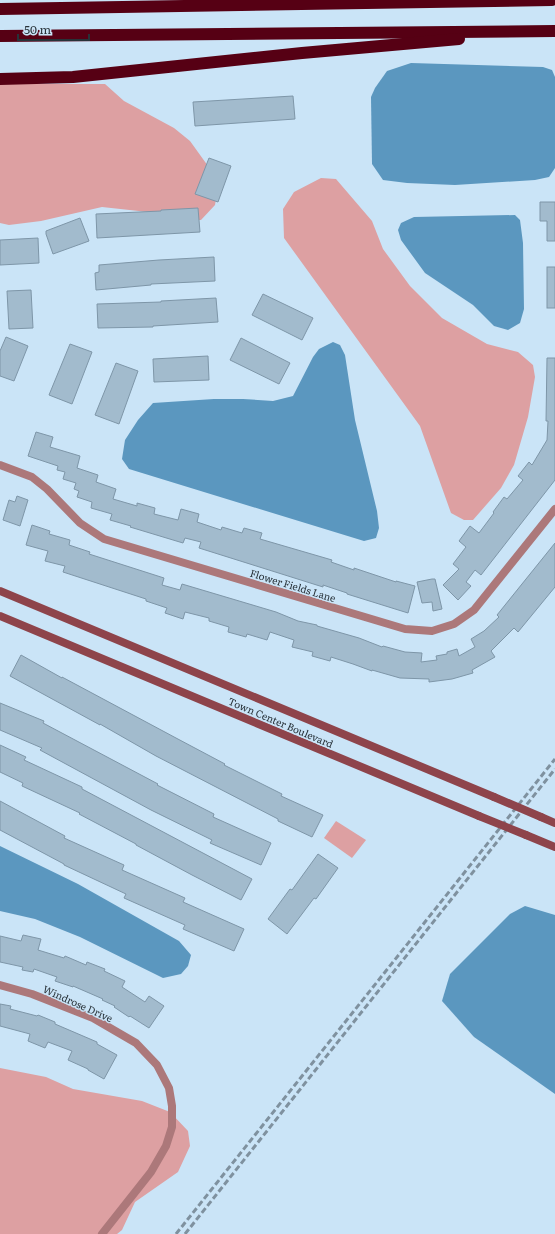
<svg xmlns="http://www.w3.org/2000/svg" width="555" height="1234" font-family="Literata,serif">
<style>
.green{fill:#dda0a2}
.water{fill:#5b97bf}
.building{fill:#a2bbcd;stroke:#7e96a8}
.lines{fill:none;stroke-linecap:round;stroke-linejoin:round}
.minor{stroke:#ac787a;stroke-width:8}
.secondary{stroke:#8e444b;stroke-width:8}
.motorway{stroke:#560014;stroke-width:12}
.rail{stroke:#7f919f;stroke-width:3;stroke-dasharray:6 3;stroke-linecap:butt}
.secondary-bridge{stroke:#8e444b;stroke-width:8}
.labels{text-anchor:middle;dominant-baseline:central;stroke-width:3;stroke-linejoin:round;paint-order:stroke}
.street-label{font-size:10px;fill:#283239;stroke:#cae4f7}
</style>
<rect width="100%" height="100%" fill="#cae4f7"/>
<!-- green -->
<g class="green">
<polygon points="0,84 105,84 124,101 174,128 190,141 208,166 218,187 215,205 201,220 179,221 157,213 102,207 41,221 9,225 0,223"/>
<polygon points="321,178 336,179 372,221 383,249 410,286 442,318 487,344 518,352 533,365 535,377 528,417 514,465 501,488 473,520 464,520 451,513 420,426 284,238 283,209 294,192"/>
<polygon points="336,821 366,840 352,858 324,838"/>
<polygon points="0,1068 46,1077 73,1089 142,1101 170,1112 188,1131 190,1146 178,1172 135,1202 122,1230 117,1234 0,1234"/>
</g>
<!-- water -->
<g class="water">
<polygon points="411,63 543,67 552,70 555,77 555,168 549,177 535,180 455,185 407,183 383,180 372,164 371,97 375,88 387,71"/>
<polygon points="515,215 520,220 523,243 524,309 520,323 508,330 494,326 473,305 425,273 401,240 398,230 401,223 414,217"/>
<polygon points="333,342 340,345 345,355 355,420 377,511 379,528 376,538 364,541 129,469 122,459 125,440 138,420 153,403 214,399 243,399 273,401 293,396 313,357 319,349"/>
<polygon points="0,846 78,884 179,941 191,955 188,966 181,974 163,978 80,937 35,919 0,911"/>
<polygon points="525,906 555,915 555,1094 474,1037 442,1001 450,974 510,914"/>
</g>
<!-- building -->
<g class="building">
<polygon points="293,96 295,119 195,126 193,102"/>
<polygon points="209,158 231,166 218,202 195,194"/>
<polygon points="540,202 555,202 555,241 547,241 547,221 540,221"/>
<polygon points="198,208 200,232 97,238 96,214 161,211 161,210"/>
<polygon points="80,218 89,241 53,254 46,234 46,231"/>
<polygon points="38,238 39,263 0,265 0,240"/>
<polygon points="214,257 215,281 151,284 151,285 96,290 95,273 99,272 99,265 159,260"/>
<rect x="547" y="267" width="8" height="41"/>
<polygon points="31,290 33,328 9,329 7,291"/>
<polygon points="263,294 313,318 302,340 252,315"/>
<polygon points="216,298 218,322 153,326 153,327 98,328 97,304 161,302 161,301"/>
<polygon points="6,337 28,346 14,381 0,376 0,351"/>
<polygon points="241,338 290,363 279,384 230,360"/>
<polygon points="70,344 92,352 72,404 49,395"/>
<polygon points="208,356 209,380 154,382 153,359"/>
<polygon points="547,358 555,358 555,480 481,575 475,570 466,582 471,586 458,600 443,585 459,569 453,564 466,547 459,541 470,526 479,533 494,513 493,512 504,497 507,499 523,480 518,476 529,462 532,465 547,440 548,421 546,421"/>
<polygon points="116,363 138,371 119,424 95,415"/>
<polygon points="36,432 53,437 50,447 80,456 77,468 98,475 96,482 116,489 113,499 137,506 137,503 155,508 154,514 178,520 181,509 199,514 197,522 221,530 222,527 242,533 244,528 262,533 260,539 332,560 331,562 354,570 354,568 396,582 396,581 415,586 408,613 347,594 347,593 323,585 323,587 199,548 201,542 185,538 183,543 130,527 131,526 110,520 112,514 91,508 92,502 77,497 79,491 74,489 76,483 63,479 65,472 57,470 58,466 28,456"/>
<polygon points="17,496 28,500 20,526 3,520 9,500 15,502"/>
<polygon points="32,525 50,531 49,534 70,540 69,545 90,552 89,554 164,578 162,585 180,590 182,584 276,612 298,621 317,625 317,626 359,638 382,647 383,646 405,652 422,653 421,662 437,660 436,656 447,654 447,652 457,649 459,656 475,647 471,639 484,631 499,617 497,615 555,543 555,587 518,632 514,628 491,651 495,657 472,670 473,673 452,679 429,682 429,679 400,678 372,670 372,671 353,664 331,657 330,661 312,656 313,652 292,647 294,640 270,632 267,640 247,634 246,637 228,632 229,627 209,621 209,618 185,612 183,619 165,613 167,608 146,601 146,599 63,572 65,566 45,561 48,551 26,545"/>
<polygon points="432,579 435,579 442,609 433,611 432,602 422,603 417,582"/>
<polygon points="21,655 62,678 62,677 176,738 225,764 224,765 282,794 281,796 323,815 312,837 278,821 278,819 156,756 100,724 100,725 10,676"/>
<polygon points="0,703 44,721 43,723 158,784 157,785 214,814 213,817 271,843 261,865 210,843 212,840 151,810 40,750 42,748 0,730"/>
<polygon points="0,745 26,757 24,760 82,787 82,789 252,879 241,900 192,875 136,845 136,844 79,814 80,813 22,786 23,783 0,772"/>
<polygon points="0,801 65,836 64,838 124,865 122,870 185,898 183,902 244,929 234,951 183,929 185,925 124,898 126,894 64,865 64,864 0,830"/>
<polygon points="318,854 338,868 316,899 314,898 287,934 268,919 290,889 292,890"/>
<polygon points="23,935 41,939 38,950 64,958 65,956 86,965 87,962 105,969 104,971 125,981 122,987 145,1002 149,996 164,1006 149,1028 130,1016 129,1017 114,1007 115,1006 102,1000 103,999 73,986 73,987 55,981 57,977 34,969 33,972 22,970 23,967 0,962 0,936 21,941"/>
<polygon points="0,1004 11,1006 10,1009 37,1016 38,1015 55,1022 55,1024 97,1042 97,1044 117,1055 104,1079 88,1070 88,1069 68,1060 72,1051 48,1042 45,1048 28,1041 30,1034 0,1026"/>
</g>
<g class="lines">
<!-- minor -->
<g class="minor">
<polyline points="0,465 32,477 47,489 80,523 104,539 405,629 432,631 454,624 474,610 555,509"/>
<polyline points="0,985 32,994 93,1018 136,1043 157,1065 169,1088 172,1106 172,1127 166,1146 151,1172 102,1234"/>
</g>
<!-- secondary -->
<g class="secondary">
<polyline points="0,591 494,797"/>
<polyline points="0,616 479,816"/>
<polyline points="541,817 555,823"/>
<polyline points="526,835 555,847"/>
</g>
<!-- motorway -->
<g class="motorway">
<polyline points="0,9 552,0"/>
<polyline points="0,36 555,31"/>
<polyline points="0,79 73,77 302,53 459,39"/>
</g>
<!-- rail -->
<g class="rail">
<polyline points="176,1234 555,759"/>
<polyline points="185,1234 555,769"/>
</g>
<!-- secondary-bridge -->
<g class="secondary-bridge">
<polyline points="494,797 541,817"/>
<polyline points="479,816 526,835"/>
</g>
</g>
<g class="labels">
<!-- street labels -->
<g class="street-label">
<text transform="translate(293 585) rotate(17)">Flower Fields Lane</text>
<text transform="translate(281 722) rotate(23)">Town Center Boulevard</text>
<text transform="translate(78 1003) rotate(24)">Windrose Drive</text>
</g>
</g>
<!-- scale -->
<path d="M18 34v6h71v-6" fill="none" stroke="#283239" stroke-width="2"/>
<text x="24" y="34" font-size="12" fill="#283239" stroke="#cae4f7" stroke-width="3" paint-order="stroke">50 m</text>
</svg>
